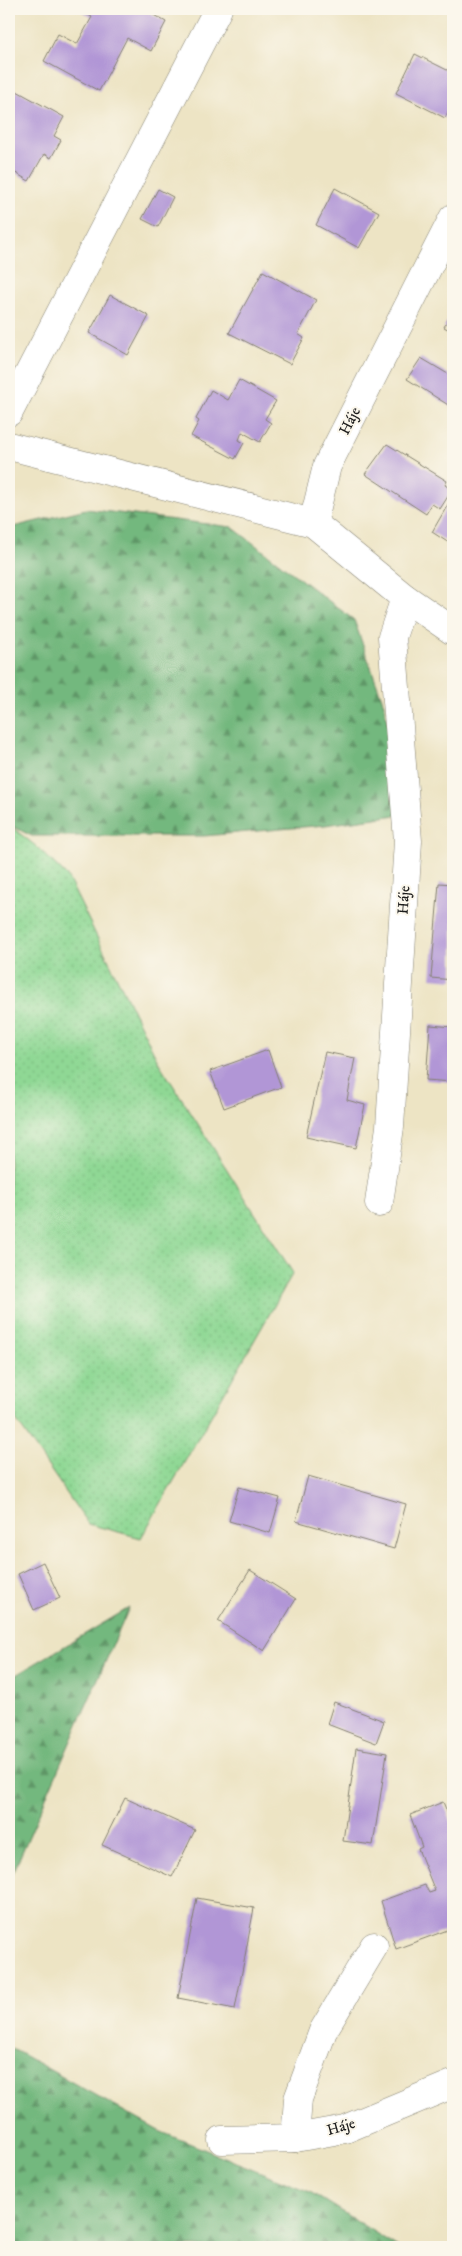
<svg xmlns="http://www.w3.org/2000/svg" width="462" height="2256" font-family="'IM FELL DW Pica',serif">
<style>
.grass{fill:url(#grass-dots);stroke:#567a58}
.forest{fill:url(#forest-firs);stroke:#486a4d}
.building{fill:#b196d6}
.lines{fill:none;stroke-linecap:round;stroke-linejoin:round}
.minor-casing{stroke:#848070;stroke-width:29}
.minor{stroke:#fff;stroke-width:28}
.labels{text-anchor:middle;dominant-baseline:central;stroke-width:4;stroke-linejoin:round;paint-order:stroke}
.street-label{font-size:15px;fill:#1c1c1c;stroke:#fbf7ec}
</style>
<defs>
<pattern id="grass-dots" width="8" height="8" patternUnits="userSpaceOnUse" patternTransform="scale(1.25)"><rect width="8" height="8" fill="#8fd894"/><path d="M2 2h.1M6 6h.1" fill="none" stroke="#7bb97f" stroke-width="1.8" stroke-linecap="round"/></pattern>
<pattern id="forest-firs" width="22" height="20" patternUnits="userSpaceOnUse" patternTransform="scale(1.25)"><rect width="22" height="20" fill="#73b87e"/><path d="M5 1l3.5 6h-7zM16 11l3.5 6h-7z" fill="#5e9566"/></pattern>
</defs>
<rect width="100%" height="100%" fill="#fbf7ec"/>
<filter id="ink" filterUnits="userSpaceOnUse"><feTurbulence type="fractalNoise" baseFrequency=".02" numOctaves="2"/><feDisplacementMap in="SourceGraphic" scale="10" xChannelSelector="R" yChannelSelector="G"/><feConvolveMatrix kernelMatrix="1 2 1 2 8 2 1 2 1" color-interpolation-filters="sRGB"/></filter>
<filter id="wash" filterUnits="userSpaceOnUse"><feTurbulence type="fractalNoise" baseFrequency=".0096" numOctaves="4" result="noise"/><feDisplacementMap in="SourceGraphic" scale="20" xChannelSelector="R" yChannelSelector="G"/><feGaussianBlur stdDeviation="1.12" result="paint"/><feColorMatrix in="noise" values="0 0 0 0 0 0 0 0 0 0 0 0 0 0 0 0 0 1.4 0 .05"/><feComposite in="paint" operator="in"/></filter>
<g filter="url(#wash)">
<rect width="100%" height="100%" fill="#ede4c4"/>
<!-- grass -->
<polygon class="grass" points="9,825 37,847 67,876 159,1063 293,1273 141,1538 88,1524 9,1410"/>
<!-- forest -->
<g class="forest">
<polygon points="86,509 232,527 354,620 384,704 404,814 325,825 204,836 32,836 9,825 9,528"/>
<polygon points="129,1608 9,1882 9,1679"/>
<polygon points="9,2047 159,2131 310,2192 398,2247 9,2247"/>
</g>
<g id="blocks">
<!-- building -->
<g class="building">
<polygon points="77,9 143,9 166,22 151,51 127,38 99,91 44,61 58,34 77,44 92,17"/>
<polygon points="415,54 453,73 453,101 445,118 396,93"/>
<polygon points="15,90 64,117 54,136 61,140 51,158 44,154 29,181 9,169 9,101"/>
<polygon points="335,188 379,212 359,248 316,225"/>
<polygon points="158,189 173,197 158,227 142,219"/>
<polygon points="263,271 316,300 298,334 304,338 290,364 229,333"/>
<polygon points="110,295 149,316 128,355 89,333"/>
<polygon points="453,311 453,332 444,327"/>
<polygon points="421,358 453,377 453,408 407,379"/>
<polygon points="239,380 276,401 265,419 271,423 260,442 242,432 239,440 244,443 235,459 191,436 199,421 196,419 211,390 228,400"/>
<polygon points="387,444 447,481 445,485 452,490 440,509 432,504 426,514 365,474"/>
<polygon points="450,501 453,503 453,536 449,543 432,532"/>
<polygon points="439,883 453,884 453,980 431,978"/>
<polygon points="430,1025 453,1027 453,1082 426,1080"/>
<polygon points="268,1050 281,1087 224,1108 210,1071"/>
<polygon points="325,1052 355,1058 347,1100 365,1105 356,1148 306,1137"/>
<polygon points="308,1476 406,1504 394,1549 296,1521"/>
<polygon points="239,1487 280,1498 270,1533 229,1521"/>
<polygon points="43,1562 60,1598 34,1610 18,1574"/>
<polygon points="250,1570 296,1599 264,1651 218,1621"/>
<polygon points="334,1702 384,1721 376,1743 327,1724"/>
<polygon points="356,1748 387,1753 373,1845 343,1841"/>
<polygon points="125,1798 195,1830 172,1877 102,1845"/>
<polygon points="443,1802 453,1826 453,1928 396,1949 381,1901 425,1885 429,1893 435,1891 418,1849 422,1847 410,1815"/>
<polygon points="197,1898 254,1908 235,2009 178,1998"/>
</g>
</g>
</g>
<g filter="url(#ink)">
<use href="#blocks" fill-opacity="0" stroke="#848070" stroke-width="1"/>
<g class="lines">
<defs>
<g id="minor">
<polyline points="9,412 218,9"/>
<polyline points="9,446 313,523 405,598 453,631"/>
<polyline points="313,523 327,466 453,218"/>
<polyline points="379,1203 390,1127 408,841 392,637 405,598"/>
<polyline points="295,2138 298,2099 323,2031 374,1946"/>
<polyline points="222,2140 295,2138 345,2129 453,2084"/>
</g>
</defs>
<!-- minor casing -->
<use href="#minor" class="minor-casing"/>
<!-- minor -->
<use href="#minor" class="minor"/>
</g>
</g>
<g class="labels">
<!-- street labels -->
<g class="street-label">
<text transform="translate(350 421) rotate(-63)">Háje</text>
<text transform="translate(404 900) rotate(-86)">Háje</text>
<text transform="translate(341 2127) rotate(-16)">Háje</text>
</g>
</g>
<!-- margin -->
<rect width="462" height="2256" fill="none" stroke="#fbf7ec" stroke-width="30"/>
</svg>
